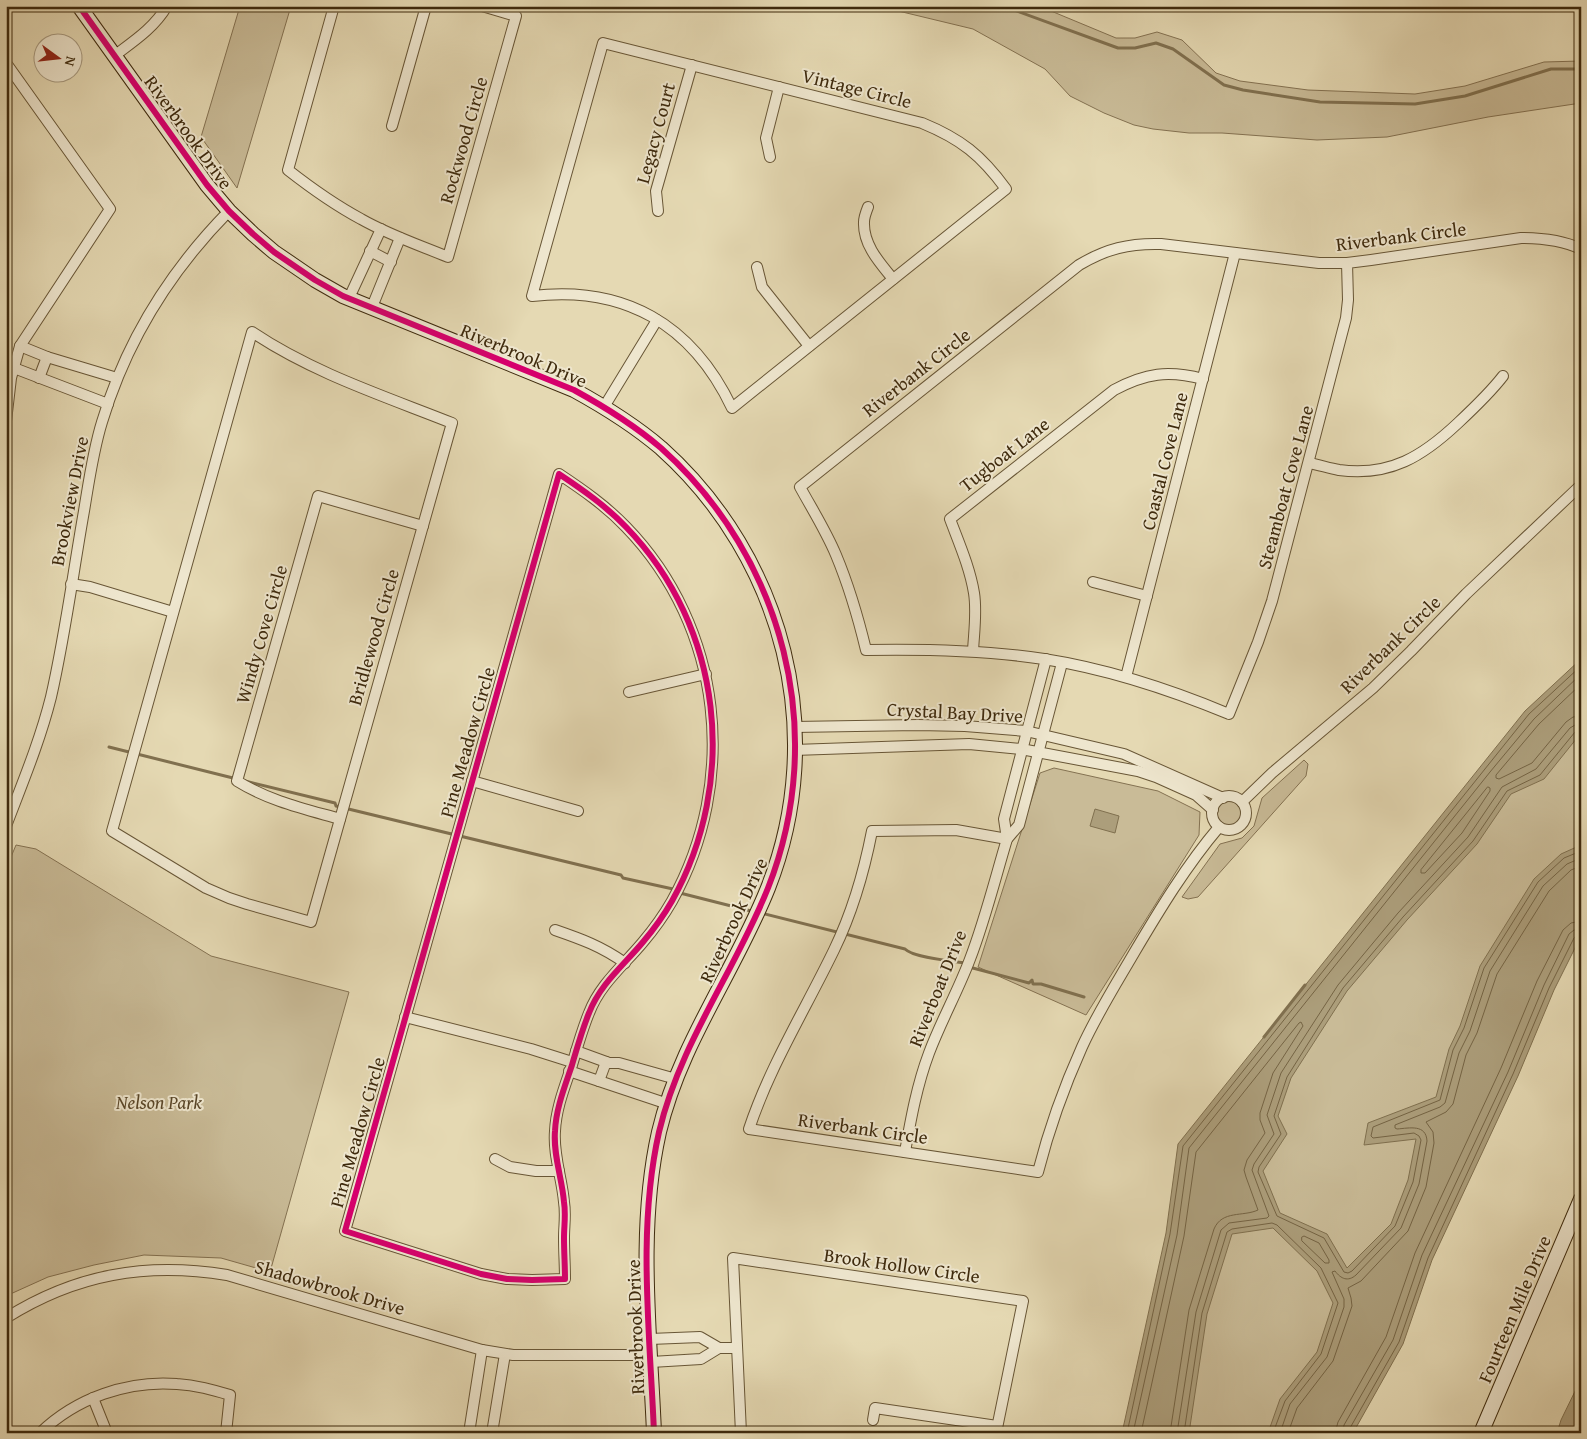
<svg xmlns="http://www.w3.org/2000/svg" width="1587" height="1439" font-family="'Gentium Book Plus',serif">
<style>
.green{fill:#c9bb97;stroke:#847252}
.water{fill:#ac9e7b;stroke:#80704f}
.lines{fill:none;stroke-linecap:round;stroke-linejoin:round}
.shore{stroke:#756444;stroke-width:1}
.stream{stroke:#80704f;stroke-width:3}
.street-casing{stroke:#685636;stroke-width:12}
.secondary-casing{stroke:#3e2a0d;stroke-width:16}
.street{stroke:#eee6ce;stroke-width:10}
.secondary{stroke:#eee6ce;stroke-width:14}
.cycleway-casing{stroke:#eee6ce;stroke-width:9}
.cycleway{stroke:#d6006c;stroke-width:6}
.labels{text-anchor:middle;dominant-baseline:central;stroke-width:4;stroke-linejoin:round;paint-order:stroke}
.street-label{font-size:19px;fill:#3e2a0d;stroke:#eee6ce}
.park-label{font-size:19px;font-style:italic;fill:#5a4729;stroke:#eee6ce}
</style>
<rect width="100%" height="100%" fill="#e5d9b3"/>
<filter id="stains"><feTurbulence type="fractalNoise" baseFrequency=".004" numOctaves="4"/><feColorMatrix values="0 0 0 0 .2 0 0 0 0 .09 0 0 0 0 .02 0 0 0 .5 -.17"/></filter>
<radialGradient id="worn" r=".72"><stop offset=".6" stop-color="#630" stop-opacity="0"/><stop offset="1" stop-color="#630" stop-opacity=".3"/></radialGradient>
<!-- green -->
<g class="green">
<polygon points="240,6 291,6 237,188 201,137"/>
<polygon points="886,6 1039,6 1116,38 1135,38 1157,32 1182,40 1216,73 1240,81 1308,90 1415,94 1465,86 1544,62 1581,61 1581,103 1488,117 1387,137 1317,140 1222,133 1189,133 1153,129 1134,125 1104,113 1070,96 1045,69 973,29 890,9"/>
<polygon points="1581,727 1581,862 1301,1433 1177,1433 1207,1249 1277,1072 1469,832"/>
<polygon points="1304,760 1308,764 1306,776 1198,897 1188,899 1182,897 1220,844 1242,838 1254,826 1262,798"/>
<polygon points="1054,768 1158,791 1200,812 1199,835 1086,1015 978,967 1040,773"/>
<circle cx="1229" cy="815" r="14"/>
<polygon points="16,845 36,849 211,956 349,992 270,1272 221,1258 144,1255 94,1265 48,1277 6,1296 6,869"/>
</g>
<!-- water -->
<g class="water">
<polygon points="1581,659 1581,733 1544,779 1511,794 1477,844 1407,920 1347,991 1291,1078 1278,1116 1287,1134 1263,1171 1280,1213 1327,1234 1347,1268 1391,1224 1408,1180 1416,1139 1364,1145 1368,1123 1436,1097 1449,1049 1460,1026 1480,966 1534,879 1561,854 1581,845 1581,936 1554,990 1518,1076 1432,1260 1403,1344 1353,1433 1268,1433 1280,1399 1317,1352 1333,1303 1317,1271 1273,1228 1232,1234 1207,1314 1189,1433 1122,1433 1166,1233 1178,1144 1525,711"/>
<polygon points="1095,809 1119,816 1115,833 1090,826"/>
<polygon points="1581,1379 1581,1433 1557,1433 1561,1420"/>
</g>
<g class="lines">
<!-- shore -->
<g class="shore">
<polyline points="1581,684 1539,724 1496,775 1496,778 1499,779 1532,763 1566,722 1573,717 1581,716"/>
<polyline points="1581,730 1575,732 1540,775 1507,791 1473,841 1403,917 1343,988 1287,1077 1274,1116 1281,1134 1259,1167 1258,1172 1277,1216 1324,1238 1344,1272 1348,1273 1352,1271 1395,1226 1413,1182 1421,1140 1419,1136 1414,1133 1373,1138 1371,1136 1373,1127 1440,1100 1453,1050 1464,1028 1484,968 1538,882 1564,858 1581,851"/>
<polygon points="1488,787 1490,788 1490,791 1462,833 1425,873 1421,873 1421,870"/>
<polygon points="1302,1237 1304,1236 1319,1243 1329,1260 1329,1263 1325,1263 1302,1241"/>
<polyline points="1127,1433 1170,1234 1183,1146 1529,714 1581,666"/>
<polyline points="1133,1433 1177,1235 1189,1148 1490,772 1534,719 1581,674"/>
<path d="M1141,1433l43,-197 12,-84 103,-129 2,-1 2,4 -30,47 -13,40v7l5,13 -18,27 -3,10 2,7 12,33c-15,7 -36,0 -44,19l-25,81 -19,123"/>
<polyline points="1177,1433 1196,1312 1221,1230 1229,1223 1267,1218 1269,1216 1252,1170 1254,1164 1274,1134 1267,1115 1281,1073 1338,985 1398,913 1468,837 1502,787 1536,769 1570,728 1575,725 1581,724"/>
<polyline points="1184,1433 1202,1313 1227,1232 1232,1229 1272,1223 1277,1225 1321,1268 1338,1303 1321,1354 1285,1401 1273,1433"/>
<path d="M1280,1433l10,-29 37,-47 17,-50v-8l-12,-27 3,-1c6,8 13,11 21,4l45,-47 18,-44 8,-43c-1,-17 -17,-13 -30,-12l-2,-1v-3l45,-18 5,-4 14,-50 11,-22 20,-60 53,-85 24,-22 14,-6"/>
<polyline points="1288,1433 1297,1408 1333,1361 1352,1306 1351,1298 1348,1288 1361,1281 1408,1231 1426,1187 1434,1143 1433,1132 1426,1122 1446,1112 1453,1104 1466,1055 1477,1033 1497,974 1549,891 1571,870 1581,866"/>
<polyline points="1335,1433 1338,1422 1386,1337 1415,1253 1501,1068 1537,981 1563,930 1571,923 1581,921"/>
<polyline points="1343,1433 1344,1425 1393,1340 1422,1255 1508,1072 1544,985 1569,934 1574,930 1581,929"/>
<polyline points="1349,1433 1350,1428 1399,1342 1428,1258 1513,1074 1549,988 1574,938 1577,936 1581,935"/>
</g>
<!-- stream -->
<g class="stream">
<polyline points="1003,6 1118,48 1135,48 1156,43 1173,49 1224,85 1243,90 1320,102 1415,104 1465,96 1551,69 1581,69"/>
<polyline points="109,747 237,779"/>
<polyline points="245,781 335,803 336,806 621,875 623,878 673,889 676,892 755,912"/>
<path d="M761,913l144,36c9,9 47,12 60,14"/>
<polyline points="969,967 1029,983 1032,980 1033,984 1041,984 1084,997"/>
<polyline points="1264,1037 1305,985"/>
</g>
<defs>
<g id="street">
<path d="M334,6l-46,164c23,18 47,35 73,49 28,16 58,26 87,38l68,-241 -34,-10"/>
<path d="M603,43l319,80c39,16 59,32 84,66l-274,219c-40,-84 -108,-123 -200,-112z"/>
<path d="M114,56c20,-15 40,-28 53,-50"/>
<polyline points="6,63 110,209 20,346 11,378 6,421"/>
<polyline points="392,126 426,6"/>
<polyline points="770,157 766,138 779,87"/>
<path d="M868,207c-2,5 -4,10 -4,15 -1,23 16,41 29,57"/>
<polyline points="658,211 656,191 692,65"/>
<polyline points="370,251 391,262"/>
<path d="M1347,263l1,37 -2,18 -74,283 -14,41 -29,72c-60,-25 -121,-45 -185,-55 -59,-9 -119,-10 -178,-9 -8,-33 -17,-64 -30,-95 -10,-24 -24,-46 -36,-68l279,-222c27,-16 50,-22 82,-21l158,19h28l24,-3 150,-22c21,0 41,2 60,11"/>
<polyline points="757,267 762,287 809,346"/>
<polyline points="349,298 381,229"/>
<polyline points="372,307 400,238"/>
<path d="M252,332c61,41 132,64 200,91l-141,499 -64,-18 -18,-6 -23,-10 -94,-57z"/>
<polyline points="20,346 47,357 117,378"/>
<polyline points="14,368 108,404"/>
<polyline points="39,378 47,357"/>
<polyline points="604,407 657,320"/>
<path d="M1309,463c10,2 20,5 30,7 51,7 84,-14 119,-47 16,-15 32,-30 45,-47"/>
<path d="M559,474c24,16 47,32 67,53 97,100 113,254 46,374 -8,14 -18,28 -29,41 -19,23 -43,42 -54,71 -7,17 -12,35 -17,52 -7,21 -16,43 -17,66 -2,24 7,47 9,71 2,12 0,24 0,36 0,14 1,28 1,41l-33,1 -25,-1 -26,-5 -136,-43z"/>
<polyline points="1093,582 1147,596"/>
<polyline points="71,584 90,587 173,612"/>
<path d="M973,651c1,-19 4,-39 1,-58 -4,-25 -15,-50 -24,-74l164,-129c32,-17 54,-20 89,-11"/>
<polyline points="1126,677 1235,253"/>
<polyline points="629,692 706,674"/>
<polyline points="794,727 918,725 965,726 1026,731 1124,754 1223,798"/>
<polyline points="794,750 969,744 1021,749 1138,771 1156,777 1196,795 1213,810"/>
<polyline points="472,781 578,811"/>
<circle cx="1229" cy="813" r="17"/>
<polyline points="1242,802 1272,773 1373,688 1411,651 1466,594 1581,485"/>
<path d="M340,819c-35,-10 -71,-18 -103,-38l81,-285 105,30"/>
<path d="M6,826c16,-42 34,-85 45,-129 14,-61 22,-124 33,-186 5,-30 9,-60 18,-89 24,-80 68,-151 127,-211"/>
<path d="M1007,839l-51,-9 -84,1c-8,41 -20,82 -38,119 -29,60 -64,116 -85,179l289,43c11,-43 26,-85 44,-125 15,-33 34,-63 52,-94 26,-44 52,-87 85,-126"/>
<polyline points="1007,839 1004,819 1046,659"/>
<path d="M555,930c26,9 46,16 70,33"/>
<polyline points="405,1017 531,1049 572,1062"/>
<polyline points="576,1051 609,1063 619,1063 676,1079"/>
<polyline points="569,1071 668,1104"/>
<polyline points="599,1081 606,1062"/>
<path d="M905,1152c6,-34 12,-67 24,-99 12,-32 29,-62 41,-94 15,-39 25,-80 37,-120l12,-14 43,-162"/>
<polyline points="495,1159 510,1167 536,1171 559,1171"/>
<path d="M6,1318c70,-44 140,-56 221,-43l255,75 31,5h138"/>
<polyline points="650,1339 700,1337 719,1348"/>
<polyline points="651,1362 701,1359 719,1348 737,1348"/>
<polyline points="93,1398 107,1433"/>
<polyline points="873,1420 875,1408 997,1426"/>
<path d="M40,1433c36,-35 88,-53 137,-49 19,1 36,6 53,11l-4,38"/>
<polyline points="344,1433 348,1433"/>
<polyline points="469,1433 482,1350"/>
<polyline points="492,1433 505,1354"/>
<polyline points="741,1433 733,1258 1023,1301 996,1433"/>
</g>
<g id="secondary">
<path d="M79,6l128,179 22,26 24,23 21,18 41,28 28,16 231,94c31,17 60,35 87,58 123,110 168,285 107,440 -33,83 -88,155 -109,244 -22,98 -9,201 -5,301"/>
<polyline points="1481,1433 1581,1199"/>
</g>
</defs>
<!-- street casing -->
<use href="#street" class="street-casing"/>
<!-- secondary casing -->
<use href="#secondary" class="secondary-casing"/>
<!-- street -->
<use href="#street" class="street"/>
<!-- secondary -->
<use href="#secondary" class="secondary"/>
<defs>
<g id="cycleway">
<path d="M79,6l128,179 22,26 24,23 21,18 41,28 28,16 231,94c31,17 60,35 87,58 123,110 168,285 107,440 -33,83 -88,155 -109,244 -22,98 -9,201 -5,301"/>
<path d="M559,474c24,16 47,32 67,53 97,100 113,254 46,374 -8,14 -18,28 -29,41 -19,23 -43,42 -54,71 -7,17 -12,35 -17,52 -7,21 -16,43 -17,66 -2,24 7,47 9,71 2,12 0,24 0,36 0,14 1,28 1,41l-33,1 -25,-1 -26,-5 -136,-43z"/>
</g>
</defs>
<!-- cycleway casing -->
<use href="#cycleway" class="cycleway-casing"/>
<!-- cycleway -->
<use href="#cycleway" class="cycleway"/>
</g>
<g class="labels">
<!-- street labels -->
<g class="street-label">
<text transform="translate(857 88) rotate(14)">Vintage Circle</text>
<text transform="translate(189 132) rotate(54)">Riverbrook Drive</text>
<text transform="translate(655 133) rotate(-75)">Legacy Court</text>
<text transform="translate(463 140) rotate(-74)">Rockwood Circle</text>
<text transform="translate(1401 236) rotate(-7)">Riverbank Circle</text>
<text transform="translate(524 355) rotate(23)">Riverbrook Drive</text>
<text transform="translate(916 372) rotate(-38)">Riverbank Circle</text>
<text transform="translate(1004 454) rotate(-38)">Tugboat Lane</text>
<text transform="translate(1164 461) rotate(-76)">Coastal Cove Lane</text>
<text transform="translate(1285 487) rotate(-75)">Steamboat Cove Lane</text>
<text transform="translate(69 501) rotate(-79)">Brookview Drive</text>
<text transform="translate(261 634) rotate(-74)">Windy Cove Circle</text>
<text transform="translate(373 637) rotate(-74)">Bridlewood Circle</text>
<text transform="translate(1390 644) rotate(-44)">Riverbank Circle</text>
<text transform="translate(955 712) rotate(3)">Crystal Bay Drive</text>
<text transform="translate(467 742) rotate(-74)">Pine Meadow Circle</text>
<text transform="translate(733 920) rotate(-65)">Riverbrook Drive</text>
<text transform="translate(937 988) rotate(-68)">Riverboat Drive</text>
<text transform="translate(863 1128) rotate(8)">Riverbank Circle</text>
<text transform="translate(357 1132) rotate(-74)">Pine Meadow Circle</text>
<text transform="translate(902 1265) rotate(8)">Brook Hollow Circle</text>
<text transform="translate(330 1287) rotate(16)">Shadowbrook Drive</text>
<text transform="translate(1514 1309) rotate(-67)">Fourteen Mile Drive</text>
<text transform="translate(635 1327) rotate(-92)">Riverbrook Drive</text>
</g>
<!-- park labels -->
<g class="park-label">
<text x="159" y="1102">Nelson Park</text>
</g>
</g>
<!-- margin -->
<rect width="1587" height="1439" fill="none" stroke="#e5d9b3" stroke-width="25"/>
<rect x="8" y="8" width="1572" height="1424" fill="none" stroke="#3e2a0d" stroke-width="2.5"/>
<rect x="12" y="12" width="1562" height="1414" fill="none" stroke="#3e2a0d"/>
<!-- north arrow -->
<g transform="translate(58 58) rotate(105)"><circle r="24" fill="#eee6ce" stroke="#a89b81"/>
<path d="M0-4L9 19L0 12L-9 19Z" fill="#8f2418"/>
<text y="-8" font-size="14" font-weight="bold" text-anchor="middle" fill="#3e2a0d">N</text>
</g>
<rect width="100%" height="100%" filter="url(#stains)"/>
<rect width="100%" height="100%" fill="url(#worn)"/>
</svg>
